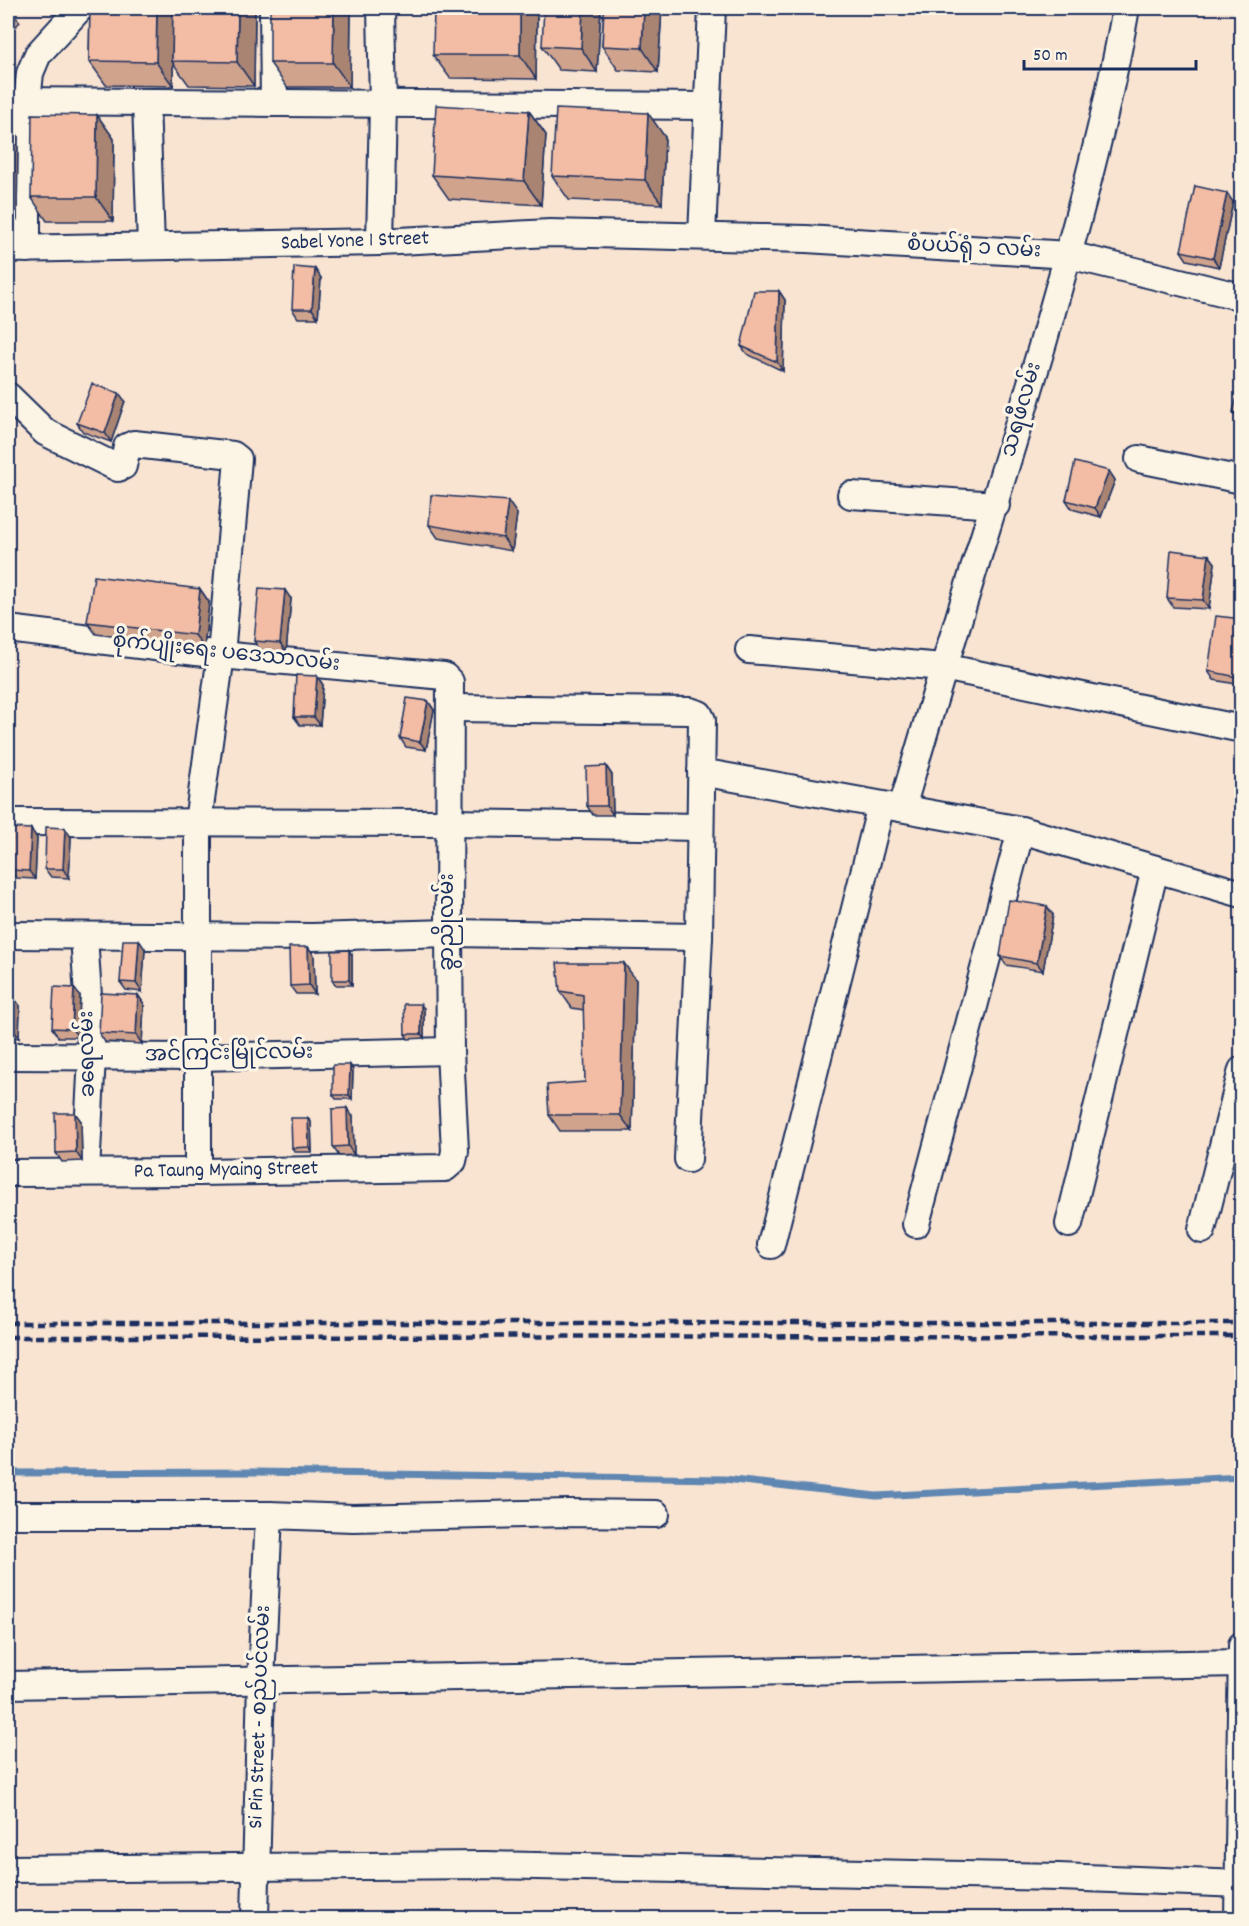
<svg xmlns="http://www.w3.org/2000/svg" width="1249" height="1926" font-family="Dekko,'Noto Sans Myanmar',sans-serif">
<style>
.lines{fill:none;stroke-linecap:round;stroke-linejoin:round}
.stream{stroke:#6087b2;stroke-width:7}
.minor-casing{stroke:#1b2f5e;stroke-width:30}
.minor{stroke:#fcf5e5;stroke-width:26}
.rail{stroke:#1b2f5e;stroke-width:4.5;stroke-dasharray:9 4.5;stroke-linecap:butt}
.wall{fill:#d0a38d;stroke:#1b2f5e;stroke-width:1.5}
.shaded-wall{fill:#a98473;stroke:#1b2f5e;stroke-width:1.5}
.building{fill:#f2bda4;stroke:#1b2f5e;stroke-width:1.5}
.labels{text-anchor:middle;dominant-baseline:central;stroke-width:6;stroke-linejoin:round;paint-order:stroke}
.street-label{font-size:21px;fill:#1b2f5e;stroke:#fcf5e5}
</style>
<rect width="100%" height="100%" fill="#f9e4d2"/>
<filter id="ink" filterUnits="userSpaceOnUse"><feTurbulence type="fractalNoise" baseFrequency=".0167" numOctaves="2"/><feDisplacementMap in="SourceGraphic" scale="12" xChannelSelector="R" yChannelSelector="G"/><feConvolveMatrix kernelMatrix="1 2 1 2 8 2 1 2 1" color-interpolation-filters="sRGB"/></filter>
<g filter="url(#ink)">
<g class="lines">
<!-- stream -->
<polyline class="stream" points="8,1473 255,1472 725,1479 876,1496 1242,1477"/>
<defs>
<g id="minor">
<polyline points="273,8 274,103"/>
<polyline points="8,101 707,106"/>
<polyline points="146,102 151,246"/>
<polyline points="702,236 712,8"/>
<polyline points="380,242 383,104 381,8"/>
<polyline points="8,249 380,242 550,233 806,239 1069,255 1242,297"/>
<polyline points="27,249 27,101 30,73 38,54 80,8"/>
<polyline points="8,396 45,432 118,468 123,466 127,447 134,444 233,455 238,459 221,655 198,822 198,1172"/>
<polyline points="1139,459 1242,480"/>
<polyline points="851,495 996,505"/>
<polyline points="8,629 221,655 444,676 450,682 449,933 450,1051 455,1151 453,1161 445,1168 198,1172 8,1173"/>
<polyline points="749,650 943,667 1242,729"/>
<polyline points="450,708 690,711 699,714 702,720 699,937 688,1159"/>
<polyline points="701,772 1021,830 1242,894"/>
<path d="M902,808c45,-156 95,-310 141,-465 32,-111 63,-222 83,-335"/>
<polyline points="8,822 449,823 700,827"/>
<polyline points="8,935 312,937 449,933 699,937"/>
<polyline points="84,936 92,1056 86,1172"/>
<polyline points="8,1056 198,1057 450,1051"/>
<polyline points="916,1224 1021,830"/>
<polyline points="1069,1224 1155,869"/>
<polyline points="1202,1230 1242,1070"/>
<polyline points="771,1245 881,805"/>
<polyline points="8,1515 269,1515 353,1518 569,1513 656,1514"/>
<polyline points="8,1685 1241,1663"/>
<polyline points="8,1869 485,1865 1059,1877 1242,1884"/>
<polyline points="255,1918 261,1680 269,1515"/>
<polyline points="1238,1918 1242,1645"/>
</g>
</defs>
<!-- minor casing -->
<use href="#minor" class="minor-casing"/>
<!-- minor -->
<use href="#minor" class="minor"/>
<!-- rail -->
<g class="rail">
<polyline points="8,1323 1242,1323"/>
<polyline points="8,1337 1242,1336"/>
</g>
</g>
<!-- wall -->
<g class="wall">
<polygon points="8,8 9,8 20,22 8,34"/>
<polygon points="90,8 255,8 254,86 189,85 173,63 173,86 106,85 89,61"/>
<polygon points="351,8 350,87 287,87 270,63"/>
<polygon points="520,8 531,8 537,16 536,79 450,78 433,55"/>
<polygon points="601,8 597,72 559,70 542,46"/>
<polygon points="604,8 662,8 658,72 618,70 602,46"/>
<polygon points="529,111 546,135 541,205 449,199 432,175"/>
<polygon points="97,115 114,139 113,221 47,221 31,197"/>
<polygon points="8,122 18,136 17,219 8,219"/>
<polygon points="665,137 662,204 569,200 552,176"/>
<polygon points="1233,202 1219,267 1187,260 1181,251"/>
<polygon points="315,269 321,278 318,318 298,318 292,309"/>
<polygon points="779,291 785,300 783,371 747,354 741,346"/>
<polygon points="125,401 111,442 83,432 77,423"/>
<polygon points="1233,412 1242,417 1242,424"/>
<polygon points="1109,471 1115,480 1101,517 1072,509 1066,500"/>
<polygon points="517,514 512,551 438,538 429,525"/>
<polygon points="1209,555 1215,563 1209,609 1173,607 1167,598"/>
<polygon points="200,589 209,602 204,648 96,634 87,622"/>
<polygon points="291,599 286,652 260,650 254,641"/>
<polygon points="1242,619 1242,685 1214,680 1208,671"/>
<polygon points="317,676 323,685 320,725 300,725 294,717"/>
<polygon points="428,701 434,710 426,750 406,747 400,738"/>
<polygon points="606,766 612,775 613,815 593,815 587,806"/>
<polygon points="31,829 37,838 35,879 16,878 10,870"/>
<polygon points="71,837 69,878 51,877 45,869"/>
<polygon points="1053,915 1043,971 1006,965 1000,956"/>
<polygon points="308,947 314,955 315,994 296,994 290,986"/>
<polygon points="145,949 142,992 126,990 120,982"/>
<polygon points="352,955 352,985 335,985 332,980"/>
<polygon points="636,980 632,1131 560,1131 549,1115 585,1082 584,1010 572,1008 560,991"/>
<polygon points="138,995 144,1004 142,1044 105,1042 99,1033"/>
<polygon points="80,996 78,1037 58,1037 52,1028"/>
<polygon points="8,997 14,998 20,1006 19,1038 8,1037"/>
<polygon points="424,1009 424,1038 408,1039 405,1034"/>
<polygon points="350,1065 353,1070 352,1099 336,1099 333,1095"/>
<polygon points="75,1113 81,1121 82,1161 62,1162 56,1153"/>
<polygon points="353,1117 354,1155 339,1156 333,1147"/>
<polygon points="308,1118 311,1122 312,1152 295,1152 292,1148"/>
</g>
<!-- shaded-wall -->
<g class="shaded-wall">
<polygon points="157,8 174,8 172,61 173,63 173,86 156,62"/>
<polygon points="238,8 255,8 254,86 237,62"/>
<polygon points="334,8 351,8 350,87 333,63"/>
<polygon points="520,8 531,8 537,16 536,79 520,55"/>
<polygon points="583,8 601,8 597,72 581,48"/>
<polygon points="644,8 662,8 658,72 642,48"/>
<polygon points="529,111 546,135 541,205 524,181"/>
<polygon points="648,113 665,137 662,204 645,180"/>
<polygon points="97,115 114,139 113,221 96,197"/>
<polygon points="8,122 18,136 17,219 8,206"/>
<polygon points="1227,193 1233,202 1219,267 1213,258"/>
<polygon points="315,269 321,278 318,318 312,309"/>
<polygon points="779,291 785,300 783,371 777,362"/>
<polygon points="119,393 125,401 111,442 105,433"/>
<polygon points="1109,471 1115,480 1101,517 1095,508"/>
<polygon points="508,501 517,514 512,551 503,538"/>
<polygon points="1209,555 1215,563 1209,609 1203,600"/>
<polygon points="200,589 209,602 204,648 195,635"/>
<polygon points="285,590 291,599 286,652 280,643"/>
<polygon points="317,676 323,685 320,725 314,717"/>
<polygon points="428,701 434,710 426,750 420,742"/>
<polygon points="606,766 612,775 613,815 607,806"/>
<polygon points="65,828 71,837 69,878 63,869"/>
<polygon points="31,829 37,838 35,879 29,871"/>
<polygon points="1047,906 1053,915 1043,971 1037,963"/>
<polygon points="139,940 145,949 142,992 136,983"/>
<polygon points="308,947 314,955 315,994 309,985"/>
<polygon points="349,950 352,955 352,985 349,980"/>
<polygon points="624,963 636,980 632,1131 620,1115"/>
<polygon points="74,988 80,996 78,1037 72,1029"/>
<polygon points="138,995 144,1004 142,1044 136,1035"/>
<polygon points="14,998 20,1006 19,1038 13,1029"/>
<polygon points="421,1004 424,1009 424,1038 421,1034"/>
<polygon points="350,1065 353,1070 352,1099 349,1095"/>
<polygon points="347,1108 353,1117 354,1155 348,1146"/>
<polygon points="75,1113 81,1121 82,1161 76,1152"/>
<polygon points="308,1118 311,1122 312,1152 309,1147"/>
</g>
<!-- building -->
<g class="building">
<polygon points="90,8 157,8 156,62 89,61"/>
<polygon points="173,8 238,8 237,62 172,61"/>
<polygon points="270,8 334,8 333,63 270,63"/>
<polygon points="434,8 520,8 520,55 433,55"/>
<polygon points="544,8 583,8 581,48 542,46"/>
<polygon points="604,8 644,8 642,48 602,46"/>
<polygon points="436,105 529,111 524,181 432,175"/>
<polygon points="556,109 648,113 645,180 552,176"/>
<polygon points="32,114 97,115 96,197 31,197"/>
<polygon points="1195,186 1227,193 1213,258 1181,251"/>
<polygon points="294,267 315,269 312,309 292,309"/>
<polygon points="754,291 779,291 777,362 741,346"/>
<polygon points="1242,379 1242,417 1233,412"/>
<polygon points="92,384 119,393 105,433 77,423"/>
<polygon points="1075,462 1109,471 1095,508 1066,500"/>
<polygon points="431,495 508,501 503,538 429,525"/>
<polygon points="1171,550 1209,555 1203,600 1167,598"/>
<polygon points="94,576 200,589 195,635 87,622"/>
<polygon points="259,588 285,590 280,643 254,641"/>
<polygon points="1216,616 1242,619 1242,678 1208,671"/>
<polygon points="296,675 317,676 314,717 294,717"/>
<polygon points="407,698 428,701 420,742 400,738"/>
<polygon points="606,766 607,806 587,806 586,767"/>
<polygon points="46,827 65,828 63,869 45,869"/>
<polygon points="12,828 31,829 29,871 10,870"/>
<polygon points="1009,900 1047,906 1037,963 1000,956"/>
<polygon points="123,940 139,940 136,983 120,982"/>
<polygon points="289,947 308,947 309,985 290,986"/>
<polygon points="349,950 349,980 332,980 332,951"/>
<polygon points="557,963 624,963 620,1115 549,1115 547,1085 585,1082 583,995 560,991"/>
<polygon points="54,987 74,988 72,1029 52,1028"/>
<polygon points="101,993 138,995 136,1035 99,1033"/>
<polygon points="8,997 14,998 13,1029 8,1029"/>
<polygon points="404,1004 421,1004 421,1034 405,1034"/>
<polygon points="333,1065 350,1065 349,1095 333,1095"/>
<polygon points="347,1108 348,1146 333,1147 332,1109"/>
<polygon points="55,1113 75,1113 76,1152 56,1153"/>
<polygon points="291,1118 308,1118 309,1147 292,1148"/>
</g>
</g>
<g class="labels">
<!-- street labels -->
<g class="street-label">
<text transform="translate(355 242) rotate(-2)">Sabel Yone 1 Street</text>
<text transform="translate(974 249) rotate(3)">စံပယ်ရုံ ၁ လမ်း</text>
<text transform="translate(1023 410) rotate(-74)">သရဖီလမ်း</text>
<text transform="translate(226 654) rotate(6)">စိုက်ပျိုးရေး ပဒေသာလမ်း</text>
<text transform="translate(449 922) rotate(-90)">ခွာညိုလမ်း</text>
<text transform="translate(89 1054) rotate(-91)">ခရေလမ်း</text>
<text transform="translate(229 1055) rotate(-1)">အင်ကြင်းမြိုင်လမ်း</text>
<text transform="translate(226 1171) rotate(-1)">Pa Taung Myaing Street</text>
<text transform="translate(261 1717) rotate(-88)">Si Pin Street - စည်ပင်လမ်း</text>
</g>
</g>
<!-- margin -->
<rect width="1249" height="1926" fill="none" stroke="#fcf5e5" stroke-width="30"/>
<rect x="15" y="15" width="1219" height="1896" fill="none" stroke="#1b2f5e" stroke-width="2" filter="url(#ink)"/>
<!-- scale -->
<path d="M1024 60v9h172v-9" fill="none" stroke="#1b2f5e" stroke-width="3"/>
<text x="1033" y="60" font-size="18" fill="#1b2f5e" stroke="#fcf5e5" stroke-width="4.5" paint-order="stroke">50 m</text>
</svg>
